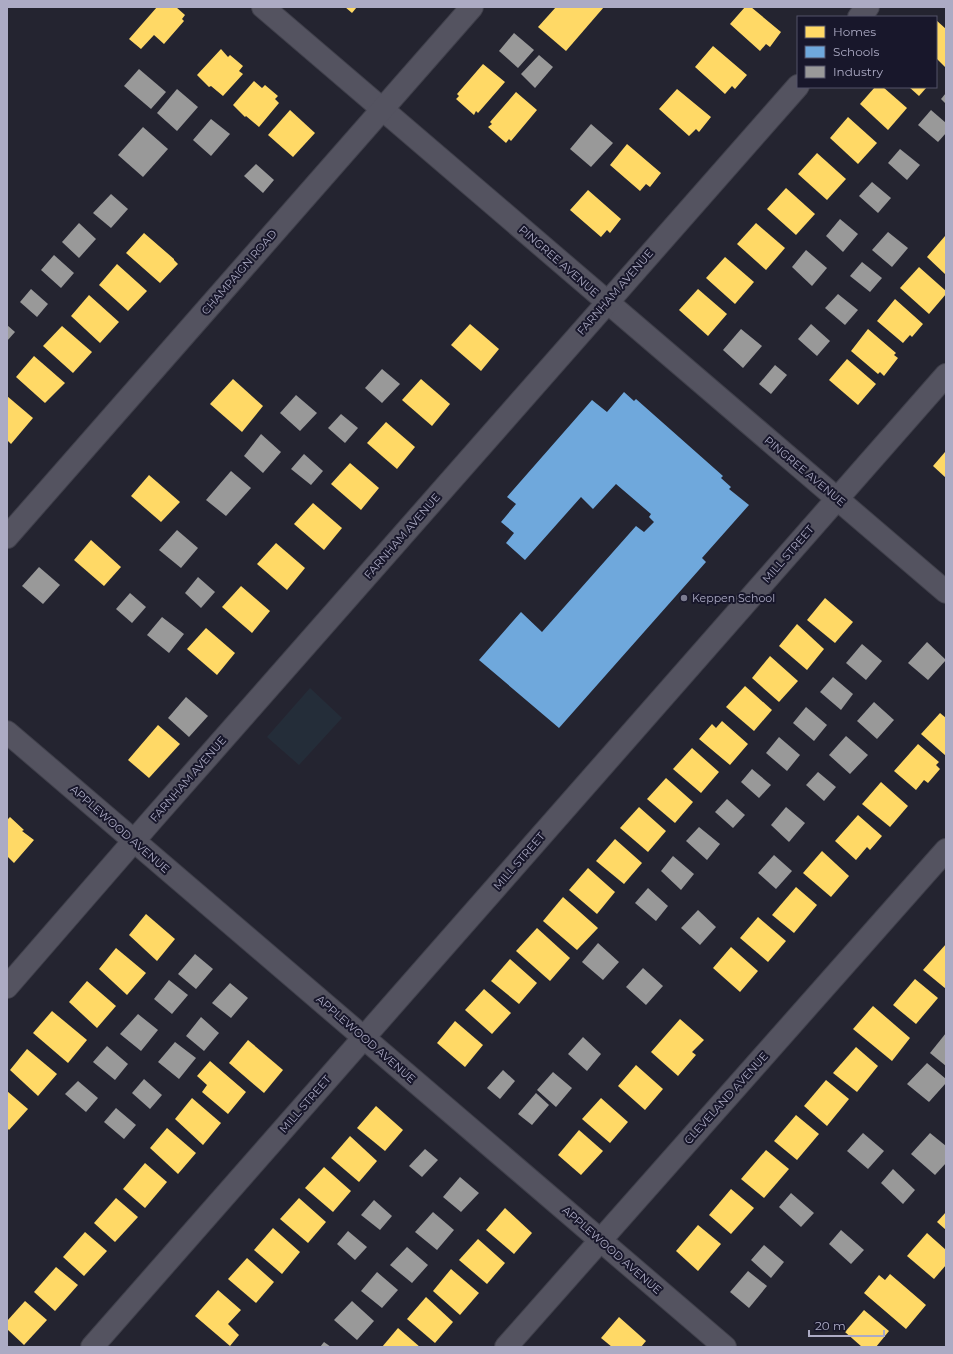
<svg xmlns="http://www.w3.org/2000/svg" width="953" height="1354" font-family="Montserrat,sans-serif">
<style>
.green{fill:#242d39}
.homes{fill:#ffd966}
.schools{fill:#6fa8dc}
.industry{fill:#999}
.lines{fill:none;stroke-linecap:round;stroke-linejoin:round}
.minor-casing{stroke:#40404b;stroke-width:24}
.minor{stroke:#545360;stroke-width:22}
.poi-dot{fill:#7c7c90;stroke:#18172b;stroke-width:1.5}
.labels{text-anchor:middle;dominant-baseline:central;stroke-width:4;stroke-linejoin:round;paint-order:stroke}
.street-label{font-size:11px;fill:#acabc4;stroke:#18172b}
.poi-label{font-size:11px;fill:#acabc4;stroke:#18172b;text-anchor:start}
</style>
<rect width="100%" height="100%" fill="#242430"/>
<!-- green -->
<polygon class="green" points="310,688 342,718 299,765 267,737"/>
<!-- homes -->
<g class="homes">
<polygon points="157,7 176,7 185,15 182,19 184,21 164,44 154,35 141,49 129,39"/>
<polygon points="345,7 357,7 352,13"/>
<polygon points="556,7 604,7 566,51 538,27"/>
<polygon points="745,7 751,7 781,32 770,47 766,44 760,51 730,24"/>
<polygon points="936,20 946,29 945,67 936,58"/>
<polygon points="713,46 747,75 735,89 732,86 725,94 695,67"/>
<polygon points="221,49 228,57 230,55 243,66 239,71 243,74 223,96 211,86 209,87 197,75"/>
<polygon points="483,64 505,82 478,113 476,111 474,115 456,99 459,96 457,94"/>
<polygon points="254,81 262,88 265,85 278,96 275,99 279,103 259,127 246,116 245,117 233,105"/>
<polygon points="875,87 883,87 907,108 888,130 860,104"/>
<polygon points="909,87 927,87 919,96"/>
<polygon points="677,89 711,117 699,132 696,129 689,136 659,109"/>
<polygon points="516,92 537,110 511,141 509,139 506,143 488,127 492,124 490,122"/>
<polygon points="290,110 315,133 293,157 268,135"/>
<polygon points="848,117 877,143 858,164 830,138"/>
<polygon points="627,144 661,173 650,187 646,184 640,191 610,165"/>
<polygon points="817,153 846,179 827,200 798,174"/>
<polygon points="786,188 815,214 796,235 767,209"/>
<polygon points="588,190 621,219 610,233 607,230 601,237 570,210"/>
<polygon points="756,223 785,248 766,270 737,244"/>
<polygon points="144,233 174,259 174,260 178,264 160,283 126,253"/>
<polygon points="945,236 946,237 946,275 927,257"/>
<polygon points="725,257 754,282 735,304 706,278"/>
<polygon points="117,264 147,291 128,311 99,285"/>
<polygon points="919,267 946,291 946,294 929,314 900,288"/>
<polygon points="698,289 727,314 708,336 679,310"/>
<polygon points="89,295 119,322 100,343 71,316"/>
<polygon points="895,299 923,324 912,337 910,335 903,343 877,321"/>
<polygon points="470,324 499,349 481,371 451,345"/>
<polygon points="62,326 92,352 73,373 43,346"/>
<polygon points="868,329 896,353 894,355 898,358 884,376 880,372 878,374 851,351"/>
<polygon points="34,356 65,383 45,403 16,377"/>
<polygon points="847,359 876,384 858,405 829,380"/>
<polygon points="233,379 263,406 242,432 210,404"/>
<polygon points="421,379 450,404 432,426 402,400"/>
<polygon points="7,396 33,418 11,444 7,440"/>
<polygon points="386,422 415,447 397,469 367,443"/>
<polygon points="945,452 946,452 946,478 933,466"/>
<polygon points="350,463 379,488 361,510 331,484"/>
<polygon points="149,475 180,502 161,522 131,496"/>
<polygon points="313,503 342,528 324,550 294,524"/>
<polygon points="91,540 121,567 104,586 74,560"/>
<polygon points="276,543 305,568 287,590 257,564"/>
<polygon points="241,586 270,611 252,633 222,607"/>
<polygon points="825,598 853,622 835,643 807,620"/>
<polygon points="797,624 824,649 807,670 779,646"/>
<polygon points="206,628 235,653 217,675 187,649"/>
<polygon points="770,656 798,681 779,702 752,678"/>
<polygon points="745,686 772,710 754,731 726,707"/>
<polygon points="940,713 946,718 946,756 921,734"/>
<polygon points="722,721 748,744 730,765 699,739 712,724 716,728"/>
<polygon points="158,725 180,744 149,778 128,760"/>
<polygon points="918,744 939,762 936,765 940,769 928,783 924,780 916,790 894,771"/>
<polygon points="692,748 719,772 701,793 673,769"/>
<polygon points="666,778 693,802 675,823 647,799"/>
<polygon points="881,782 908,806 890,827 862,804"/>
<polygon points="639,807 666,831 648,852 620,828"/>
<polygon points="858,815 882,836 870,850 867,847 856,860 835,841"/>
<polygon points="10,817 24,830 22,831 34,840 14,863 7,856 7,820"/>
<polygon points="615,839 642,863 624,884 596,861"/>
<polygon points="822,851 849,876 831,897 803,873"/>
<polygon points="588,868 615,892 597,914 569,890"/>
<polygon points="796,887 817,905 794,933 772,915"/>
<polygon points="563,897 598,928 577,950 543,921"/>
<polygon points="146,914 175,939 157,961 129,935"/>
<polygon points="758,917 786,941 768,962 740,938"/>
<polygon points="537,928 570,958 550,981 516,951"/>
<polygon points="946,944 946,989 923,970"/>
<polygon points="731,947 758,971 740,992 713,968"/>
<polygon points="116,948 146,973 127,995 99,969"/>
<polygon points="510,959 537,983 519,1004 491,981"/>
<polygon points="915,979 938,998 916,1024 893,1005"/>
<polygon points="87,981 116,1006 97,1028 69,1002"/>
<polygon points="484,989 511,1013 492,1034 465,1010"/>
<polygon points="873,1006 910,1038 892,1061 853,1029"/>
<polygon points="52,1011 87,1040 68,1063 33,1033"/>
<polygon points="680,1019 704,1040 692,1052 696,1055 678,1076 651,1052"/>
<polygon points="455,1021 483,1045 465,1067 437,1043"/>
<polygon points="248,1040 283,1070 264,1093 229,1063"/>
<polygon points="856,1047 878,1066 857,1092 833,1073"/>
<polygon points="27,1049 57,1074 38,1096 10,1070"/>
<polygon points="210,1061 246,1092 228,1114 202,1092 207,1085 197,1076"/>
<polygon points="636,1065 663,1089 645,1110 618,1086"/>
<polygon points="826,1080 849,1099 827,1126 804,1106"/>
<polygon points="7,1091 28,1109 9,1130 7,1128"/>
<polygon points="192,1098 221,1123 203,1145 175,1119"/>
<polygon points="601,1098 628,1122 610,1143 582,1119"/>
<polygon points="376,1106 403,1130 385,1151 357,1128"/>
<polygon points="796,1115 819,1134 797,1160 774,1141"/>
<polygon points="167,1128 196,1153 178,1174 150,1148"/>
<polygon points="579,1130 603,1151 581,1175 558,1155"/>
<polygon points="350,1136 377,1161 359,1182 331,1158"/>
<polygon points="766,1150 789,1169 764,1198 741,1179"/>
<polygon points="145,1163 167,1182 145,1208 123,1189"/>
<polygon points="324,1167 351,1191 333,1212 305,1188"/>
<polygon points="731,1189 754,1208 731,1234 709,1215"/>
<polygon points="116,1198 138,1217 115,1242 94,1223"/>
<polygon points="299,1198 326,1222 308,1243 280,1219"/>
<polygon points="505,1208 532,1233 514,1254 486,1230"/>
<polygon points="946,1212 946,1230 937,1222"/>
<polygon points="698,1225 721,1244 698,1271 676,1251"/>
<polygon points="273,1228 300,1252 282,1274 254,1250"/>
<polygon points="85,1232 107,1251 84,1276 63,1257"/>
<polygon points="927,1233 946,1250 946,1265 934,1279 907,1256"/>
<polygon points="478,1239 505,1263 487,1284 459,1260"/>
<polygon points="247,1258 274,1282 256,1303 228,1279"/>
<polygon points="56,1267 78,1285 55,1311 34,1292"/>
<polygon points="451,1269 479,1293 460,1315 433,1291"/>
<polygon points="890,1274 926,1305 906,1329 864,1293 879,1275 885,1280"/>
<polygon points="218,1290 241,1310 228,1324 239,1335 230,1346 195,1316"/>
<polygon points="426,1297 453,1322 435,1343 407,1319"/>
<polygon points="25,1301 47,1320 24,1345 7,1329 7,1321"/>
<polygon points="864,1310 889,1331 876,1347 862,1347 845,1332"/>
<polygon points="619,1317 646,1341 641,1347 612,1347 601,1338"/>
<polygon points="398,1328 420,1347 382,1347"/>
</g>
<!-- schools -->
<polygon class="schools" points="624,392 634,401 636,399 723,476 721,478 731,487 729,489 749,505 702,558 706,562 559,728 479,660 521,612 542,632 636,526 644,532 654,522 649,517 651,514 616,484 593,509 581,497 525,560 506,543 514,533 501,522 516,504 507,497 592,400 607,412"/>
<!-- industry -->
<g class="industry">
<polygon points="514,33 534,50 518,68 499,51"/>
<polygon points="539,55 553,67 535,88 521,74"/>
<polygon points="139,69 166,92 151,109 124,86"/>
<polygon points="177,89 198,107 177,131 157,113"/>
<polygon points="946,93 946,104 941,99"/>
<polygon points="931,110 946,123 946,133 938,142 918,125"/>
<polygon points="211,119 230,134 211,156 193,140"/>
<polygon points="591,124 613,143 591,167 570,149"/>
<polygon points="143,127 168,149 143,177 118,155"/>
<polygon points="900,149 920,165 907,180 888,163"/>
<polygon points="256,164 274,180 263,193 244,176"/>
<polygon points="872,182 891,198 878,213 859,196"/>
<polygon points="111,194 128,209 111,228 93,213"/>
<polygon points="840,219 858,234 843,252 826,236"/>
<polygon points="79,223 96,239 79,258 62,242"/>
<polygon points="888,232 908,248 892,267 872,250"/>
<polygon points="806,250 827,268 812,286 792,267"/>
<polygon points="54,255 74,273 61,288 41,270"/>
<polygon points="862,262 882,278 870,292 850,276"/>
<polygon points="31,289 48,304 37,317 20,302"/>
<polygon points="838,294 858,310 845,325 825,308"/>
<polygon points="811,324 830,341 817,356 798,339"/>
<polygon points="7,325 15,332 7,341"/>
<polygon points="741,329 762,346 743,368 723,350"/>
<polygon points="775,365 787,375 771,394 759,384"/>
<polygon points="382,369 400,384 382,403 365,388"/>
<polygon points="296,395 317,413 300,431 280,413"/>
<polygon points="341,414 358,428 345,443 328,428"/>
<polygon points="261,434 281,452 263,473 244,456"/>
<polygon points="304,454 323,471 311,485 291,469"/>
<polygon points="231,471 251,488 226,516 206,500"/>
<polygon points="177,530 198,548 181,568 159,550"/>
<polygon points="39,567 60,585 43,604 22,586"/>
<polygon points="198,577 215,592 201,608 185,593"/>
<polygon points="130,593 146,607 132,623 116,609"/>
<polygon points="162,617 184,634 169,653 147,635"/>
<polygon points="927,642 946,660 928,680 908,663"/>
<polygon points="862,644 882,661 866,680 846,663"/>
<polygon points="833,677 853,694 841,710 820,692"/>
<polygon points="186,697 208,716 189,737 168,718"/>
<polygon points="874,702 894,720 877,739 857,721"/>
<polygon points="806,707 827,725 814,741 793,723"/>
<polygon points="846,736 868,755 850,774 829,755"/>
<polygon points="779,737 800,755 787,771 766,753"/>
<polygon points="752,769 771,785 759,798 741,782"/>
<polygon points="818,772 836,787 824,801 806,785"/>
<polygon points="727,799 745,815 733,828 715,812"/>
<polygon points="786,807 805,823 789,842 771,825"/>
<polygon points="699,827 720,844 707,860 686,841"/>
<polygon points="774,855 792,871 776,889 758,873"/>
<polygon points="673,856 694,874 681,890 661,871"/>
<polygon points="648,888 668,906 656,921 635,903"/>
<polygon points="698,910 716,927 700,945 681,928"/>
<polygon points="598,943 619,962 603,980 582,962"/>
<polygon points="195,954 213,969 196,989 178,974"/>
<polygon points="643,968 663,986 646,1005 626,987"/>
<polygon points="169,980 188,995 172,1014 154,999"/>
<polygon points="230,983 248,998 231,1018 212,1003"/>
<polygon points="138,1014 158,1030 141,1051 120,1034"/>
<polygon points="201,1017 219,1033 204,1051 186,1036"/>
<polygon points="946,1033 946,1066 930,1053"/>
<polygon points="583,1037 601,1054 587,1071 568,1054"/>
<polygon points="175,1042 196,1058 179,1079 158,1062"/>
<polygon points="107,1046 128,1064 115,1080 93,1062"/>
<polygon points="927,1063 946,1079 946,1083 929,1102 907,1084"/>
<polygon points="503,1070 515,1081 500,1099 487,1088"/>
<polygon points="553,1072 572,1088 556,1107 537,1090"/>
<polygon points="144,1079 162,1095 150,1109 132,1093"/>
<polygon points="78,1081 98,1098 86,1112 65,1094"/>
<polygon points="536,1093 549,1105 532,1125 518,1114"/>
<polygon points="116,1108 136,1125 124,1139 104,1122"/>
<polygon points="863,1133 884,1151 868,1169 847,1151"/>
<polygon points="930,1133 946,1146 946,1163 935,1175 911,1154"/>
<polygon points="425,1149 438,1160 422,1177 409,1166"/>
<polygon points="893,1169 915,1190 903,1204 881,1183"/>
<polygon points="460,1177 479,1193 461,1212 443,1197"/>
<polygon points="791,1193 814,1213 801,1227 779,1207"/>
<polygon points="374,1200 392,1216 380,1230 361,1215"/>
<polygon points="433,1212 454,1230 437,1250 415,1232"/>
<polygon points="841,1230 864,1250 851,1264 829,1244"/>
<polygon points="348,1231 367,1247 355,1260 337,1244"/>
<polygon points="764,1245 784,1262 771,1278 751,1260"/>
<polygon points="407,1247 428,1265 412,1283 390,1265"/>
<polygon points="748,1271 767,1286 749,1308 730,1292"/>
<polygon points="377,1272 398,1290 382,1308 361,1291"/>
<polygon points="352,1301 374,1321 357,1340 334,1320"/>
<polygon points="324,1342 331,1347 320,1347"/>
</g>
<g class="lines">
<defs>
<g id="minor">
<polyline points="263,7 946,592"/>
<polyline points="859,17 868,7"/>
<polyline points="7,537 472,7"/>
<polyline points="7,732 725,1347"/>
<polyline points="7,987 152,820 798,86"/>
<polyline points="92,1347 946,375"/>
<polyline points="506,1347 946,850"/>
</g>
</defs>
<!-- minor casing -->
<use href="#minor" class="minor-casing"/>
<!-- minor -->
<use href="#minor" class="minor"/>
</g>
<!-- markers -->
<circle class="poi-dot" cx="684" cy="598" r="4"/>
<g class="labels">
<!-- street labels -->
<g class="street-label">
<text transform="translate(559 261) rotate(41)">PINGREE AVENUE</text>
<text transform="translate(239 272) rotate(-49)">CHAMPAIGN ROAD</text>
<text transform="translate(615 292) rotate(-49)">FARNHAM AVENUE</text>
<text transform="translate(805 471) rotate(40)">PINGREE AVENUE</text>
<text transform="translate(402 536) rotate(-49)">FARNHAM AVENUE</text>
<text transform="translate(788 554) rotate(-49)">MILL STREET</text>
<text transform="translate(188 779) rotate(-49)">FARNHAM AVENUE</text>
<text transform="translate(120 829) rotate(41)">APPLEWOOD AVENUE</text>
<text transform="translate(519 861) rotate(-49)">MILL STREET</text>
<text transform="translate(366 1039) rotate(41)">APPLEWOOD AVENUE</text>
<text transform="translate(726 1098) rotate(-48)">CLEVELAND AVENUE</text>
<text transform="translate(305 1104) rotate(-49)">MILL STREET</text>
<text transform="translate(612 1250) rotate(41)">APPLEWOOD AVENUE</text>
</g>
<!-- poi labels -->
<g class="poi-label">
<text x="692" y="598">Keppen School</text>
</g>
</g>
<!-- border -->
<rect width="953" height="1354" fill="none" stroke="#acabc4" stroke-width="16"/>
<!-- legend -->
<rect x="797" y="16" width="140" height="72" fill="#18172b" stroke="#535268"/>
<rect x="805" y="26" width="20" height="12" fill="#ffd966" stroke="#535268"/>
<text x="833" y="36" font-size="12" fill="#acabc4">Homes</text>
<rect x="805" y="46" width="20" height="12" fill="#6fa8dc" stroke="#535268"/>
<text x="833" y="56" font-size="12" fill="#acabc4">Schools</text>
<rect x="805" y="66" width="20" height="12" fill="#999999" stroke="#535268"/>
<text x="833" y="76" font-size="12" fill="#acabc4">Industry</text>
<!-- scale -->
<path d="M809 1330v6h75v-6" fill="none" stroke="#acabc4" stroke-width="2"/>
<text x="815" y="1330" font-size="12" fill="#acabc4" stroke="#18172b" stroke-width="3" paint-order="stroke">20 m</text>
</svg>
